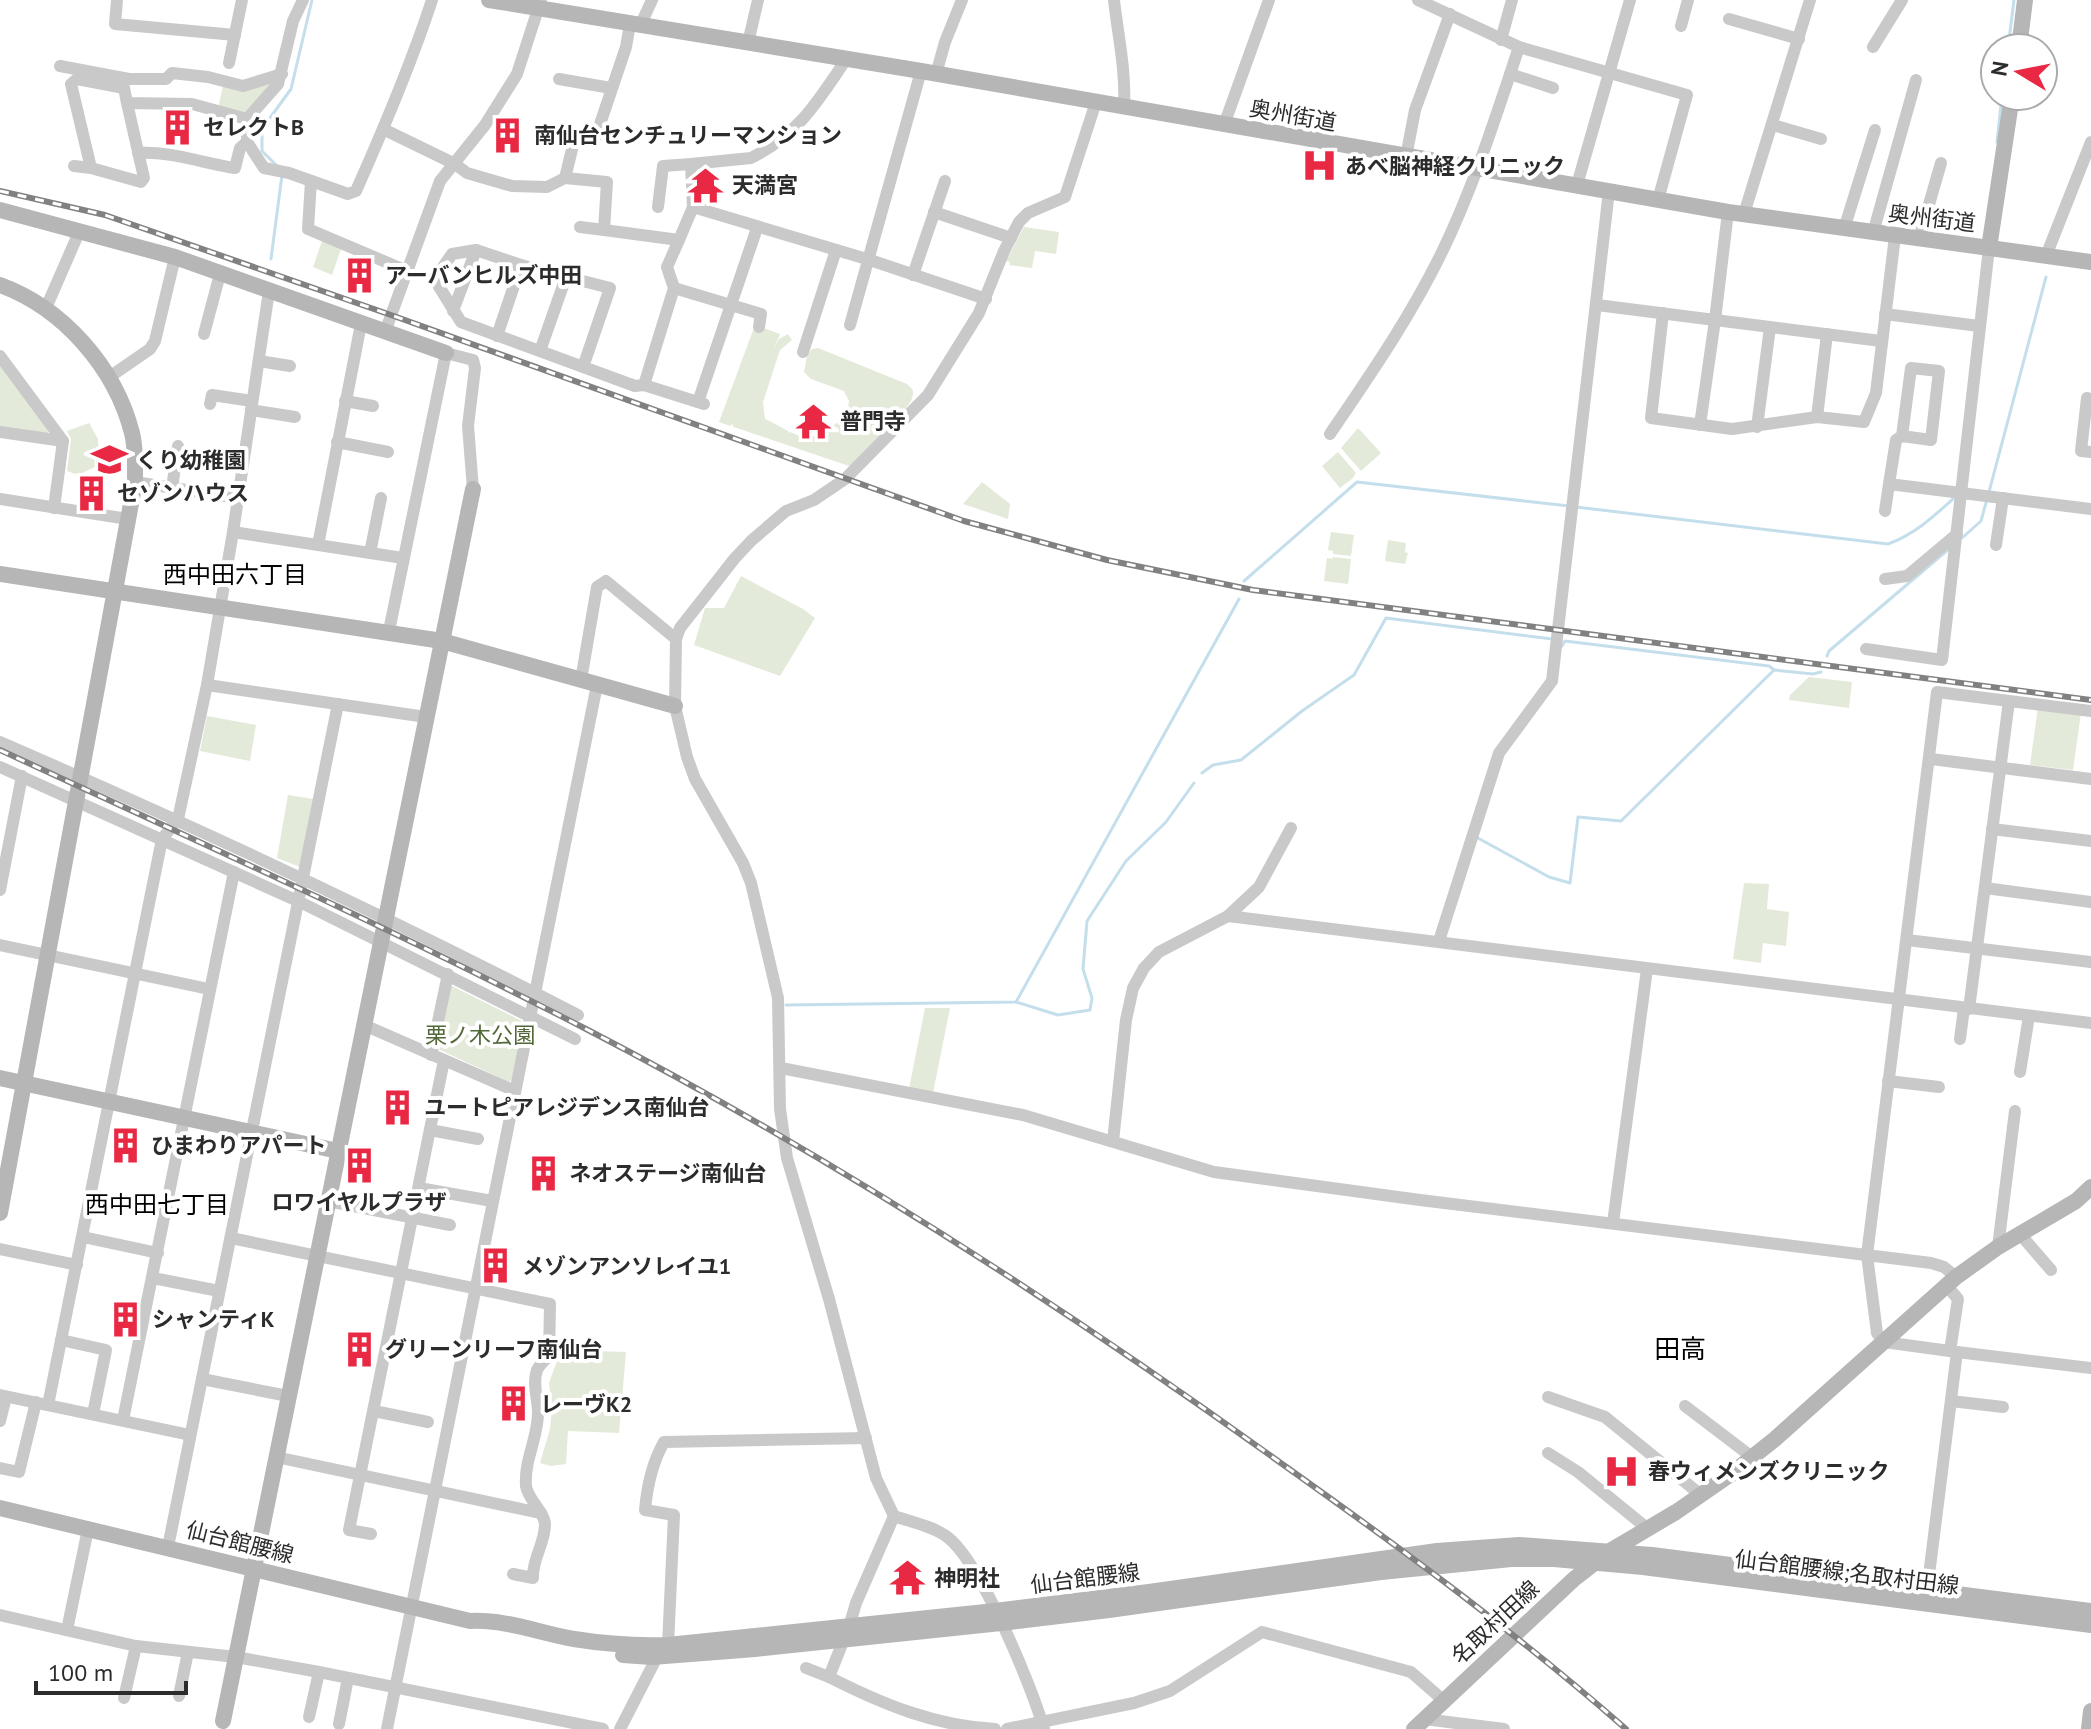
<svg xmlns="http://www.w3.org/2000/svg" width="2091" height="1729" font-family="'PT Sans','Noto Sans JP',sans-serif">
<style>
.green{fill:#e3ead9}
.lines{fill:none;stroke-linecap:round;stroke-linejoin:round}
.stream{stroke:#c4dfeb;stroke-width:3}
.street{stroke:#c9c9c9;stroke-width:12}
.secondary{stroke:#b6b6b6;stroke-width:16}
.rail-casing{stroke:#818181;stroke-width:6}
.rail{stroke:#fff;stroke-width:3;stroke-dasharray:9;stroke-linecap:butt}
.labels{text-anchor:middle;dominant-baseline:central;stroke-width:8;stroke-linejoin:round;paint-order:stroke}
.street-label{font-size:22px;fill:#2c2c2c;stroke:#fff}
.poi-label{font-size:22px;font-weight:bold;fill:#2c2c2c;stroke:#fff;text-anchor:start}
.park-label{font-size:22px;fill:#526839;stroke:#fff}
.neighbourhood-label{font-size:24px;fill:#000;stroke:#fff}
.quarter-label{font-size:26px;fill:#000;stroke:#fff}
</style>
<rect width="100%" height="100%" fill="#fff"/>
<!-- green -->
<g class="green">
<polygon points="276,81 248,115 218,108 223,86"/>
<polygon points="1024,227 1059,232 1056,254 1035,251 1032,268 1009,265 1010,262 1006,261"/>
<polygon points="322,241 341,249 332,275 313,267"/>
<path d="M755,325l25,9 -6,14 5,-9 9,-5 4,6 -12,10 -17,52 2,17c47,23 38,27 82,-3l2,-15 -5,-10 -33,-12 -7,-7 3,-16 5,-7 6,-1 89,36c4,4 7,5 6,11 -2,14 -45,55 -57,67l-7,4 -115,-39 -2,-3 -2,2 -11,-4z"/>
<polygon points="0,361 50,430 46,435 0,427"/>
<polygon points="89,423 98,439 99,465 78,475 67,471 71,439 67,431"/>
<polygon points="1358,428 1381,453 1361,471 1341,448"/>
<polygon points="1338,452 1356,473 1353,478 1340,488 1322,466"/>
<polygon points="982,482 1010,504 1008,519 963,504"/>
<polygon points="1331,532 1354,535 1351,556 1333,554 1333,551 1328,550"/>
<polygon points="1388,540 1406,543 1405,552 1408,553 1405,564 1385,561"/>
<polygon points="1333,557 1351,559 1348,584 1324,581 1327,558 1332,559"/>
<polygon points="741,576 803,609 815,618 780,676 694,645 705,608 724,608"/>
<polygon points="1809,677 1852,682 1849,708 1789,700 1790,695"/>
<polygon points="2038,707 2081,713 2073,770 2030,765"/>
<polygon points="207,716 256,725 250,761 200,751"/>
<polygon points="288,795 313,799 300,867 277,858"/>
<polygon points="1744,883 1769,884 1767,909 1789,912 1786,946 1763,943 1761,963 1733,959"/>
<polygon points="452,986 524,1022 512,1079 509,1082 436,1048 450,987"/>
<polygon points="925,1008 950,1008 933,1093 909,1089"/>
<polygon points="561,1350 626,1352 619,1433 568,1431 566,1464 551,1466 540,1463 550,1429 552,1408 549,1383"/>
</g>
<g class="lines">
<!-- stream -->
<g class="stream">
<polyline points="2008,48 2014,0"/>
<polyline points="1997,142 2002,96"/>
<polyline points="277,166 262,151 262,129 291,89 312,0"/>
<polyline points="271,259 282,175"/>
<polyline points="1989,492 2046,277"/>
<path d="M1576,507l312,37c27,-10 45,-27 66,-46"/>
<polyline points="1962,538 1981,521 1987,499"/>
<polyline points="1244,581 1357,482 1569,506"/>
<polyline points="1562,646 1565,641 1769,666 1773,669"/>
<polyline points="1827,656 1829,651 1950,548"/>
<polyline points="1202,773 1213,765 1241,760 1302,711 1354,675 1386,618 1552,639"/>
<polyline points="1476,837 1549,877 1570,883 1578,817 1621,821 1774,670 1813,674 1821,672"/>
<polyline points="1016,1002 1058,1015 1090,1010 1092,998 1083,969 1087,921 1126,861 1166,822 1194,783"/>
<polyline points="786,1005 1016,1002 1239,599"/>
</g>
<!-- street -->
<g class="street">
<polyline points="117,0 115,24 235,35"/>
<path d="M303,0l-10,21 -15,63 -31,35v23l17,26 25,5 59,21 8,-3c28,-63 55,-126 76,-191"/>
<path d="M1114,0c4,36 12,70 10,107"/>
<polyline points="1418,0 1519,47 1687,95 1658,200"/>
<polyline points="1729,19 1799,39"/>
<polyline points="640,26 652,0"/>
<polyline points="1681,26 1688,0"/>
<polyline points="1501,40 1512,0"/>
<polyline points="748,43 758,0"/>
<polyline points="1873,47 1902,0"/>
<polyline points="229,63 242,0"/>
<polyline points="60,66 129,79 166,79 172,73 208,77 243,86 282,74"/>
<polyline points="936,74 945,42 962,0"/>
<polyline points="1510,74 1553,88"/>
<polyline points="559,79 611,88"/>
<polyline points="127,103 144,178 141,182 91,168 71,84 77,79 124,88 127,103 192,104 247,119"/>
<polyline points="1224,125 1269,0"/>
<polyline points="1773,125 1821,139"/>
<path d="M383,129l72,35 12,9 45,13 35,1 18,-9 42,4 -3,48 75,10 14,-33 -2,-43 60,-6c48,-24 67,-57 96,-100"/>
<path d="M138,153c32,-2 65,10 97,15l5,-20 7,-6"/>
<polyline points="1406,157 1415,110 1450,14"/>
<polyline points="74,166 91,168"/>
<polyline points="565,178 576,133 596,136 626,47 630,24"/>
<polyline points="311,181 308,229 407,271"/>
<polyline points="1577,185 1630,0"/>
<polyline points="658,207 663,166 691,164"/>
<polyline points="693,207 870,260 986,299"/>
<polyline points="934,212 1011,238"/>
<polyline points="1744,214 1810,0"/>
<polyline points="580,227 604,230"/>
<polyline points="1844,229 1875,130"/>
<polyline points="1873,233 1916,80"/>
<polyline points="1919,239 1941,163"/>
<polyline points="679,240 667,267 674,288 644,385 704,404"/>
<polyline points="2046,256 2091,142"/>
<polyline points="913,275 945,181"/>
<polyline points="674,288 761,314 759,327"/>
<polyline points="1597,305 1715,320 1728,212"/>
<polyline points="46,308 80,230"/>
<polyline points="453,311 476,250"/>
<polyline points="1663,313 1651,418 1732,429 1817,417 1864,422 1876,393 1895,236"/>
<polyline points="1885,314 1979,326"/>
<polyline points="850,325 921,71"/>
<polyline points="385,332 440,181 485,125 517,74 541,0"/>
<polyline points="204,334 220,274"/>
<polyline points="497,336 521,265"/>
<polyline points="540,351 566,277"/>
<polyline points="803,352 836,250"/>
<polyline points="0,356 63,441 54,508"/>
<polyline points="259,361 290,366"/>
<polyline points="583,367 610,288 521,265 476,250 452,254 438,274 438,285 461,322 635,386 644,385"/>
<polyline points="108,378 150,349 155,341 175,257"/>
<polyline points="2091,399 2087,398 2081,451 2091,452"/>
<polyline points="345,401 373,406"/>
<polyline points="698,402 757,228"/>
<polyline points="210,404 212,395 252,401"/>
<polyline points="251,410 295,417"/>
<polyline points="1817,417 1827,334"/>
<polyline points="1700,425 1715,320 1881,341"/>
<polyline points="1757,427 1770,327"/>
<polyline points="0,432 63,441"/>
<path d="M1330,434c40,-59 81,-118 112,-182 32,-66 54,-136 77,-205"/>
<polyline points="1902,436 1931,440 1939,371 1911,368 1902,436 1896,440 1889,484 2091,509"/>
<polyline points="337,442 388,452"/>
<polyline points="135,482 238,498"/>
<polyline points="172,488 178,446"/>
<polyline points="0,499 128,519"/>
<polyline points="1885,511 1889,484"/>
<polyline points="233,532 403,558"/>
<polyline points="318,545 361,324"/>
<polyline points="1996,545 2003,498"/>
<polyline points="370,553 381,498"/>
<polyline points="1885,579 1907,576 1957,534"/>
<polyline points="389,631 446,353 473,360 475,368 468,426 473,489"/>
<polyline points="1866,649 1942,660 1989,248"/>
<polyline points="581,680 597,587 606,581 676,639"/>
<polyline points="207,685 426,717"/>
<path d="M0,742c196,85 389,175 578,273"/>
<polyline points="1931,759 2091,779"/>
<polyline points="0,767 300,902 575,1039"/>
<polyline points="1992,829 2091,841"/>
<polyline points="1985,888 2091,902"/>
<polyline points="0,890 22,776"/>
<polyline points="1228,916 2091,1023"/>
<polyline points="1907,940 2091,962"/>
<polyline points="1439,941 1499,753 1552,681 1609,191"/>
<polyline points="0,945 209,989"/>
<polyline points="1969,1009 2009,701 2091,711"/>
<polyline points="364,1025 515,1091"/>
<polyline points="1960,1039 1964,1008"/>
<polyline points="431,1055 448,974"/>
<polyline points="781,1068 1023,1115 1214,1172 1420,1200 1931,1263 1944,1267 1956,1277"/>
<polyline points="2020,1072 2029,1016"/>
<polyline points="1888,1081 1939,1087"/>
<polyline points="430,1130 478,1139"/>
<polyline points="1113,1141 1126,1020 1133,988 1144,968 1159,952 1228,916 1259,887 1291,828"/>
<polyline points="419,1188 492,1201"/>
<polyline points="328,1201 450,1225"/>
<polyline points="1613,1223 1647,969"/>
<polyline points="2020,1234 2051,1270"/>
<polyline points="83,1237 158,1253"/>
<path d="M231,1238l319,66 -1,52c-4,4 -9,8 -12,14 -5,14 1,28 1,43 0,25 -14,47 -12,73 2,14 18,25 19,38 0,20 -13,35 -12,54l-20,-4"/>
<polyline points="1998,1247 2015,1111"/>
<polyline points="0,1249 77,1265"/>
<polyline points="153,1278 219,1291"/>
<polyline points="1947,1286 1958,1299 1950,1351"/>
<polyline points="61,1340 106,1350 93,1414"/>
<polyline points="1957,1352 2091,1368"/>
<polyline points="202,1379 288,1396"/>
<polyline points="0,1395 190,1435"/>
<polyline points="1548,1397 1605,1417 1701,1495"/>
<polyline points="1951,1401 2003,1407"/>
<polyline points="48,1405 162,839 178,819 207,685 233,532 269,291"/>
<polyline points="1685,1406 1752,1457"/>
<polyline points="374,1411 428,1422"/>
<polyline points="123,1420 234,872"/>
<polyline points="0,1421 6,1397"/>
<polyline points="1548,1453 1578,1472 1648,1529"/>
<polyline points="276,1457 540,1513"/>
<polyline points="0,1468 19,1472 36,1402"/>
<polyline points="371,1534 349,1530 444,1060"/>
<polyline points="168,1547 338,704"/>
<polyline points="1927,1591 1957,1352 1884,1342 1877,1333 1867,1255 1937,692 2009,701"/>
<polyline points="0,1615 136,1646 236,1657 319,1672 603,1729"/>
<polyline points="849,1627 856,1603 894,1516"/>
<polyline points="67,1630 88,1529"/>
<path d="M844,1639l-15,38c53,27 106,49 166,52"/>
<path d="M668,1645l6,-130 -29,-5c2,-23 7,-47 19,-68l202,-4"/>
<polyline points="806,1668 829,1677"/>
<polyline points="179,1696 188,1652"/>
<polyline points="124,1698 136,1646"/>
<polyline points="309,1717 319,1672"/>
<polyline points="1424,1719 1504,1729"/>
<polyline points="339,1724 348,1678"/>
<polyline points="387,1729 597,685"/>
<polyline points="620,1729 657,1657"/>
<polyline points="1007,1729 1134,1703 1170,1691 1262,1632 1411,1672 1443,1700"/>
<path d="M1044,1729c-12,-42 -64,-169 -98,-193 -14,-10 -35,-14 -52,-20l-18,-38 -47,-179 -42,-141 -7,-49 -2,-111 -27,-115 -8,-20 -48,-84 -8,-22 -12,-51 1,-67 4,-11 55,-70 17,-18 34,-29 28,-11 31,-21 83,-84 51,-82 25,-62 15,-29 9,-9 37,-16 31,-95"/>
</g>
<!-- secondary -->
<g class="secondary">
<polyline points="489,0 921,71 1728,212 2091,262"/>
<polyline points="2019,48 2025,0"/>
<polyline points="0,210 175,257 446,353"/>
<polyline points="1989,248 2012,96"/>
<path d="M0,285c63,23 115,82 132,148 4,15 3,33 3,49l-135,731"/>
<polyline points="0,574 442,641 675,706"/>
<polyline points="0,1078 338,1151"/>
<path d="M0,1508l470,113c35,-2 70,12 104,18 31,5 62,7 94,6l327,-34 154,-19 288,-41 82,-6 133,10 439,56"/>
<polyline points="623,1655 652,1657 755,1649 1001,1623 1109,1610 1381,1572 1511,1559 1554,1559 1643,1567 2091,1625"/>
<polyline points="223,1721 473,489"/>
<polyline points="1414,1729 1574,1579 1610,1551 1676,1512 1731,1474 1775,1439 1956,1277 1998,1247 2076,1201 2091,1187"/>
<polyline points="2089,1729 2091,1711"/>
</g>
<defs>
<g id="rail">
<polyline points="0,191 105,215 391,315 964,521 1107,560 1253,590 2091,700"/>
<path d="M0,750c197,91 395,180 588,280 243,126 475,276 697,436 117,83 233,168 341,263"/>
</g>
</defs>
<!-- rail casing -->
<use href="#rail" class="rail-casing"/>
<!-- rail -->
<use href="#rail" class="rail"/>
</g>
<!-- icons -->
<defs>
<symbol id="building-bare" viewBox="-9 -9 18 18"><path d="M-4-6H4V6H1V3H-1V6H-4ZM-2.5-4.3h1.7v1.8h-1.7ZM.8-4.3h1.7v1.8H.8ZM-2.5-1h1.7V.8h-1.7ZM.8-1h1.7V.8H.8Z" fill="#e92844" stroke="#fff" stroke-width="2.5" paint-order="stroke"/></symbol>
<symbol id="hospital-bare" viewBox="-9 -9 18 18"><path d="M-5-5h3v3.5h4V-5h3V5h-3V1.5h-4V5h-3Z" fill="#e92844" stroke="#fff" stroke-width="2.5" paint-order="stroke"/></symbol>
<symbol id="temple-bare" viewBox="-9 -9 18 18"><path d="M0-6L5-2H3V0L6.5 2.5H4V6H1.5V3h-3V6H-4V2.5H-6.5L-3 0V-2H-5Z" fill="#e92844" stroke="#fff" stroke-width="2.5" paint-order="stroke"/></symbol>
<symbol id="school-bare" viewBox="-9 -9 18 18"><path d="M0-5L7-2L0 1L-7-2ZM-4 1L0 2.5L4 1V4Q0 6-4 4Z" fill="#e92844" stroke="#fff" stroke-width="2.5" paint-order="stroke"/></symbol>
</defs>
<g fill-rule="evenodd">
<use href="#building-bare" x="152" y="102" width="51" height="51"/>
<use href="#building-bare" x="482" y="110" width="51" height="51"/>
<use href="#hospital-bare" x="1294" y="140" width="51" height="51"/>
<use href="#temple-bare" x="680" y="160" width="51" height="51"/>
<use href="#building-bare" x="334" y="250" width="51" height="51"/>
<use href="#temple-bare" x="788" y="396" width="51" height="51"/>
<use href="#school-bare" x="84" y="434" width="51" height="51"/>
<use href="#building-bare" x="66" y="468" width="51" height="51"/>
<use href="#building-bare" x="372" y="1082" width="51" height="51"/>
<use href="#building-bare" x="100" y="1120" width="51" height="51"/>
<use href="#building-bare" x="334" y="1140" width="51" height="51"/>
<use href="#building-bare" x="518" y="1148" width="51" height="51"/>
<use href="#building-bare" x="470" y="1240" width="51" height="51"/>
<use href="#building-bare" x="100" y="1294" width="51" height="51"/>
<use href="#building-bare" x="334" y="1324" width="51" height="51"/>
<use href="#building-bare" x="488" y="1378" width="51" height="51"/>
<use href="#hospital-bare" x="1596" y="1446" width="51" height="51"/>
<use href="#temple-bare" x="882" y="1552" width="51" height="51"/>
</g>
<g class="labels">
<!-- street labels -->
<g class="street-label">
<text transform="translate(1293 115) rotate(10)">奥州街道</text>
<text transform="translate(1932 218) rotate(7)">奥州街道</text>
<text transform="translate(240 1542) rotate(14)">仙台館腰線</text>
<text transform="translate(1847 1572) rotate(7)">仙台館腰線;名取村田線</text>
<text transform="translate(1085 1578) rotate(-7)">仙台館腰線</text>
<text transform="translate(1495 1622) rotate(-43)">名取村田線</text>
</g>
<!-- poi labels -->
<g class="poi-label">
<text x="203" y="127">セレクトB</text>
<text x="534" y="135">南仙台センチュリーマンション</text>
<text x="1345" y="166">あべ脳神経クリニック</text>
<text x="732" y="185">天満宮</text>
<text x="385" y="275">アーバンヒルズ中田</text>
<text x="840" y="421">普門寺</text>
<text x="136" y="460">くり幼稚園</text>
<text x="117" y="493">セゾンハウス</text>
<text x="424" y="1107">ユートピアレジデンス南仙台</text>
<text x="151" y="1145">ひまわりアパート</text>
<text x="569" y="1173">ネオステージ南仙台</text>
<text x="359" y="1202" text-anchor="middle">ロワイヤルプラザ</text>
<text x="522" y="1266">メゾンアンソレイユ1</text>
<text x="152" y="1319">シャンティK</text>
<text x="385" y="1349">グリーンリーフ南仙台</text>
<text x="540" y="1404">レーヴK2</text>
<text x="1648" y="1471">春ウィメンズクリニック</text>
<text x="934" y="1578">神明社</text>
</g>
<!-- park labels -->
<g class="park-label">
<text x="480" y="1035">栗ノ木公園</text>
</g>
<!-- neighbourhood labels -->
<g class="neighbourhood-label">
<text x="235" y="574">西中田六丁目</text>
<text x="157" y="1204">西中田七丁目</text>
</g>
<!-- quarter labels -->
<g class="quarter-label">
<text x="1680" y="1348">田高</text>
</g>
</g>
<!-- north arrow -->
<g transform="translate(2019 72) rotate(280)"><circle r="38" fill="#ffffff" stroke="#ababab" stroke-width="2"/>
<path d="M0-6L14 30L0 20L-14 30Z" fill="#e92844"/>
<text y="-12" font-size="22" font-weight="bold" text-anchor="middle" fill="#2c2c2c">N</text>
</g>
<!-- scale -->
<path d="M36 1681v12h150v-12" fill="none" stroke="#2c2c2c" stroke-width="4"/>
<text x="48" y="1681" font-size="24" fill="#2c2c2c" stroke="#ffffff" stroke-width="6" paint-order="stroke">100 m</text>
</svg>
